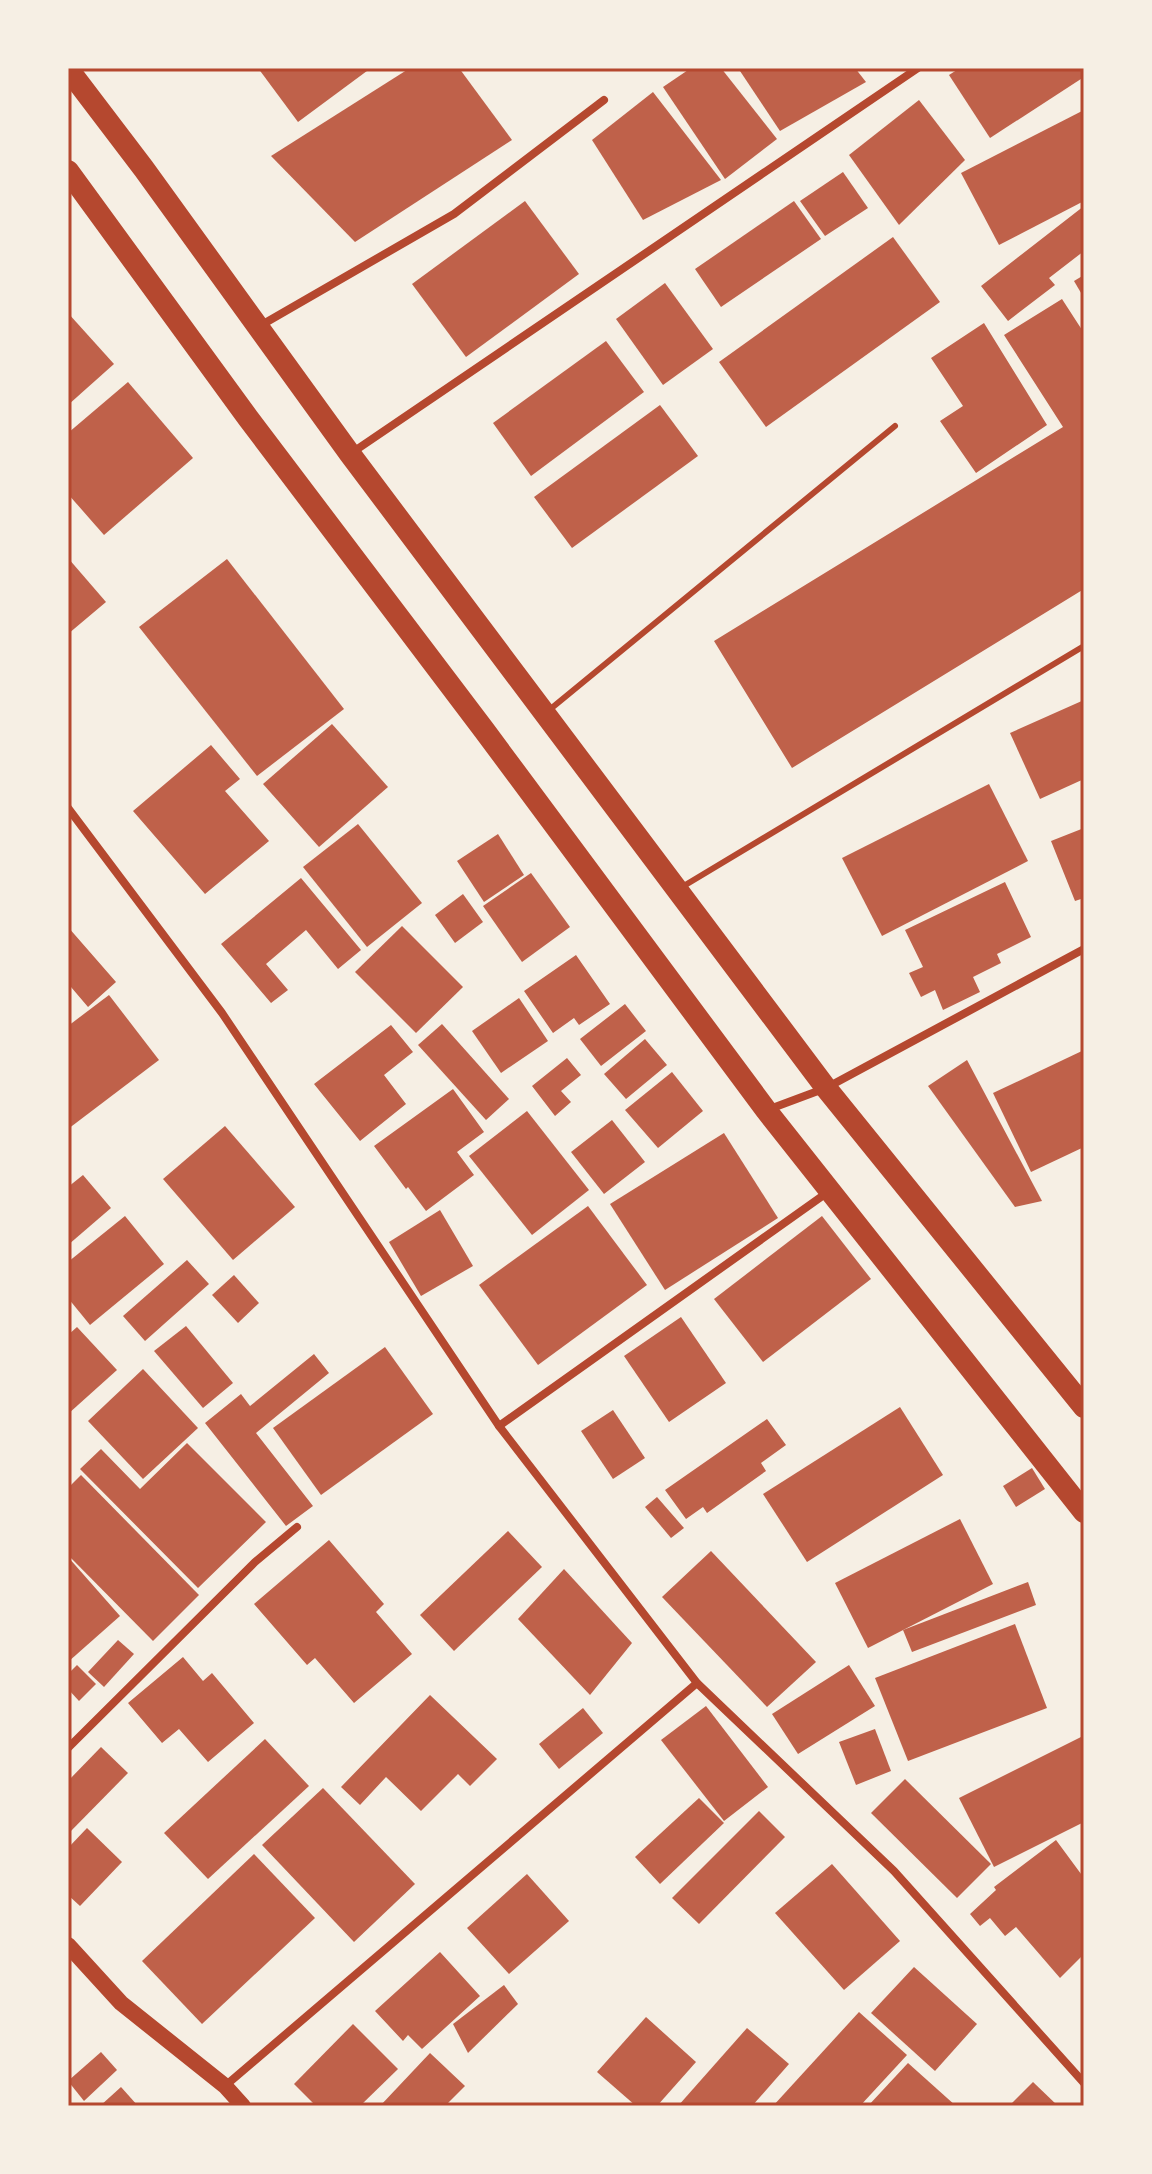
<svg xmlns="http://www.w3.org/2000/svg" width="1152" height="2174" font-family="Figtree,sans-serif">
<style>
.building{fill:#bf614a}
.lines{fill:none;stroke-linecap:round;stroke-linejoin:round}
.service{stroke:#b5482f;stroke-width:6}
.minor{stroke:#b5482f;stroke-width:8}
.secondary{stroke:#b5482f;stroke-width:16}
.trunk{stroke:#b5482f;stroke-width:22}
.neatline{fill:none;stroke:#b5482f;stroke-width:3}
</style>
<rect width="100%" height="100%" fill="#f6efe4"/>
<!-- building -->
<g class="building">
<polygon points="258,68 371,68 298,122"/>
<polygon points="410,68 459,68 512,140 355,242 271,156"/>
<polygon points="691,68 721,68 777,139 725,179 663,87"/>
<polygon points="738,68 855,68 866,82 780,131"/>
<polygon points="960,68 1084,68 1084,77 990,138 949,75"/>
<polygon points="653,92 721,180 643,220 592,140"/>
<polygon points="919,100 965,160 899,225 849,155"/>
<polygon points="1084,110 1084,201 999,245 961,173"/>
<polygon points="843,172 868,208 825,236 800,201"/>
<polygon points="525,201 579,274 466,357 412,284"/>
<polygon points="794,201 821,239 721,307 695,269"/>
<polygon points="1084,206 1084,251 1049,278 1055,285 1008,321 981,286"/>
<polygon points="893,237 940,302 766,427 719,362"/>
<polygon points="1084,275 1084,298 1074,281"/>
<polygon points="665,283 713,349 663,385 616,319"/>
<polygon points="1062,299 1084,333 1084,589 792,768 714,641 1063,427 1004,335"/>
<polygon points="68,313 114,364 68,405"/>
<polygon points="984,323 1047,425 976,473 940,421 963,406 931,358"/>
<polygon points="606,341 644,392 531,476 493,423"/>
<polygon points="128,382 193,458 104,535 68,494 68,433"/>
<polygon points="660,405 698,456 572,548 534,497"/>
<polygon points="68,558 106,602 68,634"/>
<polygon points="227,559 344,709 257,776 139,627"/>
<polygon points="1084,700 1084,779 1040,799 1010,733"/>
<polygon points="332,724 388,787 319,847 263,784"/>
<polygon points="211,745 240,779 225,791 269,841 205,894 133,811"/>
<polygon points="989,784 1028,861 882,936 842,858"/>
<polygon points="358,824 422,903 367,947 303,867"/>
<polygon points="1084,828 1084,898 1075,901 1051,841"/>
<polygon points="498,834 524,875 484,902 457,861"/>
<polygon points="531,873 570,927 522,962 483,906"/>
<polygon points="301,878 361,950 338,969 306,930 266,964 288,990 271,1003 221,944"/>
<polygon points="1005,882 1031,937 997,954 1001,963 973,977 980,992 943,1010 935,990 921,997 909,973 923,967 905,930"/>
<polygon points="463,894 483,922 455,943 435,915"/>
<polygon points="402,926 463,987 416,1033 355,972"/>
<polygon points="68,927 116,982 88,1007 71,987 68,990"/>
<polygon points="576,955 610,1004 579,1025 574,1018 553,1033 524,991"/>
<polygon points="109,995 159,1060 68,1129 68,1026"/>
<polygon points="519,998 548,1041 501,1073 472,1031"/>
<polygon points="625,1004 646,1031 601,1066 580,1039"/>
<polygon points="442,1024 509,1099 486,1120 418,1045"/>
<polygon points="391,1025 413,1052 384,1075 406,1104 360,1141 314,1084"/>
<polygon points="645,1039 667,1065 626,1099 604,1074"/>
<polygon points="1084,1050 1084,1147 1031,1172 993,1093"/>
<polygon points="567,1058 581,1075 561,1091 571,1102 555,1116 532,1086"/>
<polygon points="967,1060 1042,1201 1015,1207 928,1086"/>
<polygon points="672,1072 703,1111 658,1148 625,1110"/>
<polygon points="453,1089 484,1132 457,1152 474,1175 426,1211 408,1187 406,1189 374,1146"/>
<polygon points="527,1111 589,1190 532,1235 469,1156"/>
<polygon points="612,1120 645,1162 604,1194 571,1152"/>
<polygon points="225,1126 295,1207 233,1260 163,1179"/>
<polygon points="724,1133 778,1218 665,1290 610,1204"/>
<polygon points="83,1175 111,1208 68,1245 68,1187"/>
<polygon points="588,1206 647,1285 538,1365 479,1285"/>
<polygon points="440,1210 473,1266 421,1296 389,1242"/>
<polygon points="125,1216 164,1264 90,1325 68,1298 68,1262"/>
<polygon points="822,1216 871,1279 763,1362 714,1299"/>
<polygon points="187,1260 209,1284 145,1341 123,1316"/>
<polygon points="234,1275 259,1303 238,1323 212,1295"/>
<polygon points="681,1317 726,1383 669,1422 624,1356"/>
<polygon points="186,1326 233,1383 203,1408 154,1351"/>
<polygon points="77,1327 117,1370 68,1414 68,1335"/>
<polygon points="385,1347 433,1414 321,1495 273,1428"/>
<polygon points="314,1354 329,1373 256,1433 313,1506 286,1526 205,1423 241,1394 250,1406"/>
<polygon points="143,1369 198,1428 143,1479 88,1421"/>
<polygon points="900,1407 943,1475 807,1562 763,1494"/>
<polygon points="613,1410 645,1458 613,1479 581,1431"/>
<polygon points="767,1419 786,1445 761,1463 766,1471 707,1513 703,1507 686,1519 665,1490"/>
<polygon points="187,1443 266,1522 198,1588 80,1469 101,1449 140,1489"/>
<polygon points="1032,1468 1045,1489 1016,1507 1003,1486"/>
<polygon points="81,1475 199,1595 153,1641 68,1555 68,1488"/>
<polygon points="657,1497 684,1528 671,1538 645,1507"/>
<polygon points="960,1519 993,1584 868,1648 835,1583"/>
<polygon points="508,1531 542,1567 454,1651 420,1615"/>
<polygon points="329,1540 384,1604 376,1612 412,1654 354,1703 315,1658 307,1665 254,1604"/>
<polygon points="711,1551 816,1662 767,1707 662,1597"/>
<polygon points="68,1557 120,1616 68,1662"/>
<polygon points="564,1569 632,1643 590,1695 518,1619"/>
<polygon points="1028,1582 1036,1605 912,1652 903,1630"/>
<polygon points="1015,1624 1047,1708 908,1761 875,1678"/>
<polygon points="118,1640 134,1654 104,1687 88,1672"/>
<polygon points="183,1657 203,1681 212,1673 254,1723 208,1762 179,1729 162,1743 128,1703"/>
<polygon points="77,1665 96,1684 79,1701 68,1689 68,1674"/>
<polygon points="849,1665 875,1706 798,1754 772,1714"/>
<polygon points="430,1695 497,1759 470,1786 458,1774 421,1811 386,1777 360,1805 341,1787"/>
<polygon points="706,1706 768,1787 724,1821 661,1740"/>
<polygon points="583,1708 603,1733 559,1769 539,1744"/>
<polygon points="875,1729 891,1771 856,1785 839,1742"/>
<polygon points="1081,1737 1084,1743 1084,1822 994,1867 959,1798"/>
<polygon points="265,1739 309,1786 208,1879 164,1833"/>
<polygon points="101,1747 128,1773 68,1834 68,1781"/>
<polygon points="905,1779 991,1864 957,1898 871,1813"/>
<polygon points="323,1788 415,1884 354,1942 262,1845"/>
<polygon points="699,1798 724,1823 660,1884 635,1857"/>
<polygon points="759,1811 785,1837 699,1924 672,1898"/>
<polygon points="87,1828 122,1862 80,1906 68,1895 68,1848"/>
<polygon points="1056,1840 1084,1878 1084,1954 1060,1978 1016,1927 1005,1936 990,1918 980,1926 970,1914 996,1890 994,1887"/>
<polygon points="254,1854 315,1918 202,2024 142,1961"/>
<polygon points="832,1864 900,1941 844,1990 775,1913"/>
<polygon points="527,1874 569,1921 509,1974 467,1928"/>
<polygon points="440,1952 480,1996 422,2049 408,2035 403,2041 375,2011"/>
<polygon points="914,1967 977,2024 935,2071 871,2013"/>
<polygon points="504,1985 518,2004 468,2053 453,2024"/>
<polygon points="859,2012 907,2055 860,2106 773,2106"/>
<polygon points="646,2017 696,2062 657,2106 636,2106 597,2072"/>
<polygon points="353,2024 398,2069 360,2106 316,2106 294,2084"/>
<polygon points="747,2028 789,2064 752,2106 678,2106"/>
<polygon points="101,2052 117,2070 84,2101 68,2081"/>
<polygon points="430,2053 465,2086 445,2106 380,2106"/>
<polygon points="908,2063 956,2106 868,2106"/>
<polygon points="1033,2082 1058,2106 1009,2106"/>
<polygon points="121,2087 138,2106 100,2106"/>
</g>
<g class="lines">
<!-- service -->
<g class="service">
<polyline points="548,711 895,426"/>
<polyline points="682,887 1084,646"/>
</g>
<!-- minor -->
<g class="minor">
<polyline points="258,327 454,214 604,100"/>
<polyline points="353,452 918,68"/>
<polyline points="68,808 222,1013 499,1426 697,1683 894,1871 1084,2083"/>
<polyline points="767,1110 826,1088 1084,949"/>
<polyline points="499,1426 828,1192"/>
<polyline points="68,1748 255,1562 297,1527"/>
<polyline points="225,2086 697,1683"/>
</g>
<!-- secondary -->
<polyline class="secondary" points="68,1945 121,2003 225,2086 243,2106"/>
<!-- trunk -->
<g class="trunk">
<polyline points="68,69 144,169 350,454 826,1088 1084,1407"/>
<polyline points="68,171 248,418 484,730 766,1110 1084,1512"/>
</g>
</g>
<!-- border -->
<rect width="1152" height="2174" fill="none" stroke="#f6efe4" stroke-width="140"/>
<rect x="70" y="70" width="1012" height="2034" class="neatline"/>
</svg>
